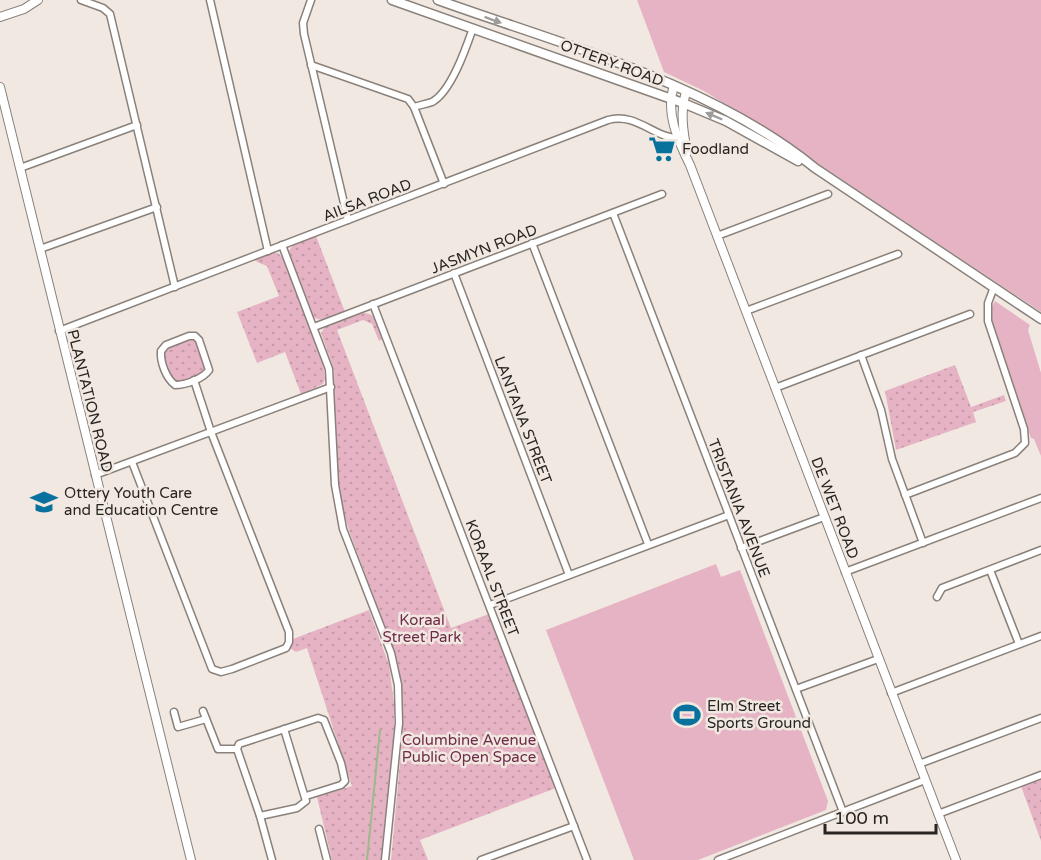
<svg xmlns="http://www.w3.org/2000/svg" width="1041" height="860" font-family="'Varela Round',sans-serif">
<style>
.grass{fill:#e6b3c4}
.park{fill:url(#park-dots)}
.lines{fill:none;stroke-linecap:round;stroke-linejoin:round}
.stream{stroke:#9eb98b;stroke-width:2}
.minor-casing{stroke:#89817a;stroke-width:9}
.tertiary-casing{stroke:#89817a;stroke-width:10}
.secondary-casing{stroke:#89817a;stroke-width:11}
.minor{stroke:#fff;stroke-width:6}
.tertiary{stroke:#fff;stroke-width:8}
.secondary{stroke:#fff;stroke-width:8}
.oneway{fill:#9e9d9c}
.labels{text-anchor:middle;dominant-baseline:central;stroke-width:5;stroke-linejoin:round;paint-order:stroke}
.street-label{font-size:15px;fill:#282522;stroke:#f1e8e1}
.poi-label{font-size:15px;fill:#282522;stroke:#f1e8e1;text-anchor:start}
.park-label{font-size:15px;fill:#6f2c48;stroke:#f1e8e1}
</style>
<defs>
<pattern id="park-dots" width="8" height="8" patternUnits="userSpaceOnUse" patternTransform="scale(1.5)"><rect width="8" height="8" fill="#e6b3c4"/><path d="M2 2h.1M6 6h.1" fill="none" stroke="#c59aa8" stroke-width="1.8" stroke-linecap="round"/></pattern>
</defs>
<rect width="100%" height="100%" fill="#f1e8e1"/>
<!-- grass -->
<g class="grass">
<polygon points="637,0 1041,0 1041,312 766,129 704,91 664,72"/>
<polygon points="995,301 1030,325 1028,330 1041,373 1041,456 1034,439 1031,438 1006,368 992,320 991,308"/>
<polygon points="716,564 721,577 740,570 828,801 826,810 698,860 634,860 546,630"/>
</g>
<!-- park -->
<g class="park">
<path d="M316,236l29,76c-10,3 -24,13 -32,4l-24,-65 4,-6z"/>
<polygon points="271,253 278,253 284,259 323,363 325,379 323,384 301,394 285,352 257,363 237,312 279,296 267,266 257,262 256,260"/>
<path d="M363,313c15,0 16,14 20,26l-4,2 -7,-17 -9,-4 -26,10 114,298 38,-14 67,174 -136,52 8,20h-37l12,-131 -1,-39 -9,-42 -42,-112 -9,-28 -6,-43 -2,-95 -13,-37 4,-6z"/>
<path d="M192,339l5,5 9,25c-5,8 -21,14 -31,13 -7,-7 -13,-22 -11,-32z"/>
<polygon points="955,365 971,407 1004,395 1006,401 973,412 976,422 896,450 885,391"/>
<polygon points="369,610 389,665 394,704 394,730 381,860 332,860 317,797 352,786 307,648 296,652 290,648 293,639"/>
<polygon points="1041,778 1041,841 1021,786"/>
</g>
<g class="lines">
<!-- stream -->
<polyline class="stream" points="367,860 380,730"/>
<defs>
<g id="minor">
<polyline points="81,0 103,8 110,14 175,287"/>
<polyline points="210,0 268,251"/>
<polyline points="311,0 303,23 304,34 348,220"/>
<polyline points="311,65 408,99 414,107 444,184"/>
<path d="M414,107c6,-2 12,-3 18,-5 19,-10 34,-54 41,-74"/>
<polyline points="20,168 137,125"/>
<polyline points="613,213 843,812"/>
<polyline points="717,236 828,194"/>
<polyline points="532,243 648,544"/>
<polyline points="282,245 329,369 335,485 343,529 391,653 398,685 399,723 385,860"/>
<polyline points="40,249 157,207"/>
<polyline points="454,273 569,575"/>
<polyline points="373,304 587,860"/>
<polyline points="746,311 898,254"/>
<polyline points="314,327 662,194"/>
<path d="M59,331l549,-211c30,-8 47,20 73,18"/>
<path d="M189,336h6l4,4 10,30c-6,9 -24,15 -34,15 -9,-7 -15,-23 -14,-34l5,-6z"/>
<polyline points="861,355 881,410 892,459 923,543"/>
<polyline points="775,388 970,314"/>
<polyline points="132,462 212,669 221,672 232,669 286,648 289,642 289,632 211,432 194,380"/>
<polyline points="95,475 331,387"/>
<polyline points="905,495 1015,453 1025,443 1024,429 988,321 988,303 994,287"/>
<polyline points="741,548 824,517"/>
<polyline points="990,570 1019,644"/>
<polyline points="845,572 1041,498"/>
<polyline points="937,597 942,588 1041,550"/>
<polyline points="490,605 729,515"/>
<polyline points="796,689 878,659"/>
<polyline points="891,693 1041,636"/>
<polyline points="203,711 218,749 237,749"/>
<polyline points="174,712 178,727 206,719"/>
<polyline points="919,764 1041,718"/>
<polyline points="938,814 1041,775"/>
<polyline points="260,816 297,808 306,801 284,729"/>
<polyline points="319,829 327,860"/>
<polyline points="272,860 260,816 237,749 239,744 318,718 324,720 341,763 345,781 341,785 306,796"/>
<polyline points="481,860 574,826"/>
<polyline points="718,860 925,780"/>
</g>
<g id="tertiary">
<polyline points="0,17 24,9 38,0"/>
<path d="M674,86c-9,26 4,55 16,79l266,695"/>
<polyline points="0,87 191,860"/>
<path d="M686,92c-6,20 -3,39 1,60"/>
</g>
<g id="secondary">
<polyline points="392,0 683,103 726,121 798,161"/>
<path d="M438,0c125,45 273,83 377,168l226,151"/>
</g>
</defs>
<!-- minor casing -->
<use href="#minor" class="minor-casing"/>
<!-- tertiary casing -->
<use href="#tertiary" class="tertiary-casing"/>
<!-- secondary casing -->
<use href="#secondary" class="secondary-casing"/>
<!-- minor -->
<use href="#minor" class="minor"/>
<!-- tertiary -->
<use href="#tertiary" class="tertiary"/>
<!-- secondary -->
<use href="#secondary" class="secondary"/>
</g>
<!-- one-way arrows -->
<defs><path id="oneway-solid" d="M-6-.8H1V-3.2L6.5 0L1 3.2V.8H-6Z" transform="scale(1.5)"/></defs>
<g class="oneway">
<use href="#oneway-solid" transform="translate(493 20) rotate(20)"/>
<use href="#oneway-solid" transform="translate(714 116) rotate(-157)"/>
</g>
<!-- icons -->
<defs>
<symbol id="supermarket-bare" viewBox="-9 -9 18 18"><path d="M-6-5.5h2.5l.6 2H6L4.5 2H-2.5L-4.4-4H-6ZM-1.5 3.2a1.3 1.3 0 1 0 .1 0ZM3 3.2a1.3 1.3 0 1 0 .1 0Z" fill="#09719d" stroke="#f1e8e1" stroke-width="2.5" paint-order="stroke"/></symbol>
<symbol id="school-bare" viewBox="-9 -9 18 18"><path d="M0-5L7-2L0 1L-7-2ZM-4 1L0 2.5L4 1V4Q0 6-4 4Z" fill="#09719d" stroke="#f1e8e1" stroke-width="2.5" paint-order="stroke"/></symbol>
<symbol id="stadium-bare" viewBox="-9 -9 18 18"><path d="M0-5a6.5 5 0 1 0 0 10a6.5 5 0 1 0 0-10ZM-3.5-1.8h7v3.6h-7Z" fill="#09719d" stroke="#f1e8e1" stroke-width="2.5" paint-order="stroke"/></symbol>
</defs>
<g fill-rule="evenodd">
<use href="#supermarket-bare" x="643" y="130" width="38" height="38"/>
<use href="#school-bare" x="25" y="483" width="38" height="38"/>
<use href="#stadium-bare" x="668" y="696" width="38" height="38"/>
</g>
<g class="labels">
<!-- street labels -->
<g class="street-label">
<text transform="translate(612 63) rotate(20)">OTTERY ROAD</text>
<text transform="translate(367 200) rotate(-21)">AILSA ROAD</text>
<text transform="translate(484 249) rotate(-21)">JASMYN ROAD</text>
<text transform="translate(90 401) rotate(76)">PLANTATION ROAD</text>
<text transform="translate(523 420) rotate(69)">LANTANA STREET</text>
<text transform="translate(739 508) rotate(69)">TRISTANIA AVENUE</text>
<text transform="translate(835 508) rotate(69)">DE WET ROAD</text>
<text transform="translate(492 578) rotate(69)">KORAAL STREET</text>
</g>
<!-- poi labels -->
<g class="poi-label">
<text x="682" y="149">Foodland</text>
<text x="64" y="493">Ottery Youth Care<tspan x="64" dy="17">and Education Centre</tspan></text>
<text x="707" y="706">Elm Street<tspan x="707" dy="17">Sports Ground</tspan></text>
</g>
<!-- park labels -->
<g class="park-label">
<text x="422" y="620">Koraal<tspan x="422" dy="17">Street Park</tspan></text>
<text x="469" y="740">Columbine Avenue<tspan x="469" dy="17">Public Open Space</tspan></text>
</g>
</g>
<!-- scale -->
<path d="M825 824v9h111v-9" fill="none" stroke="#282522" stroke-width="3"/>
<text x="834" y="824" font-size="18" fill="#282522" stroke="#f1e8e1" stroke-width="4.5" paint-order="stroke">100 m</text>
</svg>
